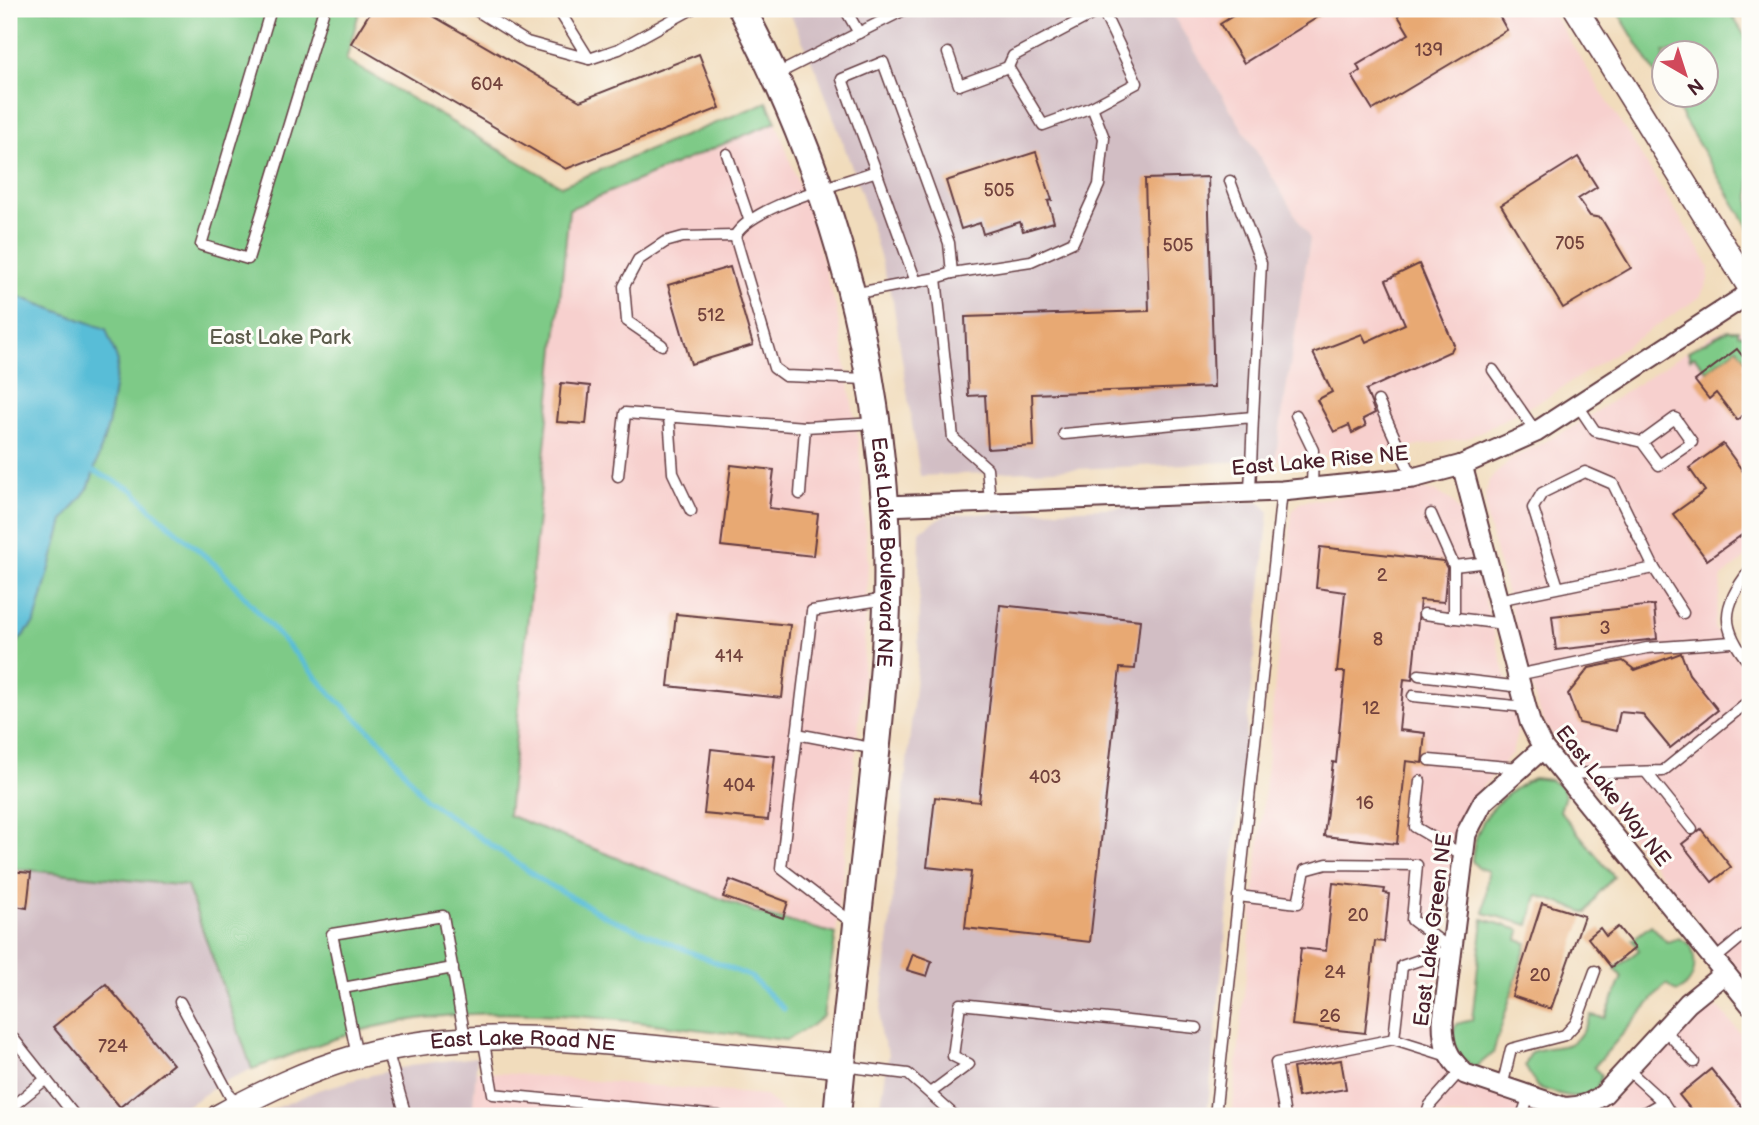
<svg xmlns="http://www.w3.org/2000/svg" width="1759" height="1125" font-family="'Balsamiq Sans',sans-serif">
<style>
.built{fill:#f7d0ce}
.industrial{fill:#d2bec4}
.green{fill:#7eca87;stroke:#647459;stroke-width:2}
.water{fill:#59bdd7;stroke:#526e81;stroke-width:2}
.lines{fill:none;stroke-linecap:round;stroke-linejoin:round}
.stream{stroke:#59bdd7;stroke-width:5}
.building{fill:#e8a973}
.service-casing{stroke:#633b41;stroke-width:13}
.minor-casing{stroke:#633b41;stroke-width:23}
.tertiary-casing{stroke:#633b41;stroke-width:26}
.secondary-casing{stroke:#633b41;stroke-width:30}
.service{stroke:#fff;stroke-width:10}
.minor{stroke:#fff;stroke-width:19}
.tertiary{stroke:#fff;stroke-width:23}
.secondary{stroke:#fff;stroke-width:26}
.labels{text-anchor:middle;dominant-baseline:central;stroke-width:6;stroke-linejoin:round;paint-order:stroke}
.number-label{font-size:18px;fill:#72423d}
.park-label{font-size:21px;fill:#5c5b4b;stroke:#fdfcf7}
.street-label{font-size:21px;fill:#4a1f2b;stroke:#fdfcf7}
</style>
<rect width="100%" height="100%" fill="#fdfcf7"/>
<filter id="ink" filterUnits="userSpaceOnUse"><feTurbulence type="fractalNoise" baseFrequency=".0143" numOctaves="2"/><feDisplacementMap in="SourceGraphic" scale="14" xChannelSelector="R" yChannelSelector="G"/><feConvolveMatrix kernelMatrix="1 2 1 2 8 2 1 2 1" color-interpolation-filters="sRGB"/></filter>
<filter id="wash" filterUnits="userSpaceOnUse"><feTurbulence type="fractalNoise" baseFrequency=".00686" numOctaves="4" result="noise"/><feDisplacementMap in="SourceGraphic" scale="28" xChannelSelector="R" yChannelSelector="G"/><feGaussianBlur stdDeviation="1.57" result="paint"/><feColorMatrix in="noise" values="0 0 0 0 0 0 0 0 0 0 0 0 0 0 0 0 0 1.4 0 .05"/><feComposite in="paint" operator="in"/></filter>
<g filter="url(#wash)">
<rect width="100%" height="100%" fill="#f1dcbc"/>
<!-- built -->
<g class="built">
<polygon points="1169,9 1550,9 1703,255 1709,268 1708,280 1700,297 1548,397 1468,438 1377,452 1275,460 1310,239"/>
<polygon points="776,122 810,215 836,307 859,445 868,564 862,692 836,934 757,913 508,816 569,209"/>
<polygon points="1728,329 1738,329 1750,336 1750,554 1722,577 1714,628 1750,675 1750,986 1561,750 1546,726 1537,706 1487,520 1485,496 1489,480 1511,459 1571,428 1713,334"/>
<polygon points="1422,489 1437,492 1452,501 1461,514 1517,716 1517,733 1512,753 1471,801 1455,837 1433,1037 1434,1049 1452,1074 1570,1116 1232,1116 1292,512 1301,501"/>
<polygon points="1710,1008 1720,1009 1750,1045 1750,1116 1586,1116 1595,1114 1612,1101 1682,1023"/>
<polygon points="476,1071 765,1095 787,1116 472,1116"/>
</g>
<!-- industrial -->
<g class="industrial">
<polygon points="788,9 1169,9 1310,239 1275,460 920,476 893,301 862,195 818,75"/>
<polygon points="1259,501 1269,511 1207,1116 879,1116 889,1054 880,1033 880,1020 918,658 920,531 946,515"/>
<polygon points="9,868 188,886 252,1069 221,1083 172,1116 9,1116"/>
<polygon points="477,1057 472,1116 258,1116 318,1090 368,1076 418,1064"/>
</g>
<!-- green -->
<g class="green">
<path d="M9,9h351l-14,51 215,126 206,-84 9,20 -207,87 -61,606 249,98 79,21 -13,82 -12,10 -25,14c-134,-14 -286,-46 -419,-11 -39,10 -77,27 -115,40l-65,-183 -178,-18z"/>
<polygon points="1616,9 1728,9 1750,44 1750,230 1669,95 1706,94 1706,52 1664,52 1664,88"/>
<polygon points="1728,330 1738,330 1738,334 1750,336 1750,366 1737,348 1707,371 1694,356 1690,359 1688,351"/>
<path d="M1534,778l16,2 12,7 3,8 -5,16 54,66 -17,18 -10,18 -50,-18 -8,30 -45,-12 4,-42 -10,-3 -6,-7c2,-40 28,-67 62,-83z"/>
<path d="M1483,919l37,11 -2,10 9,3 -34,110 -18,15c-17,-11 -27,-24 -19,-44l16,-4z"/>
<path d="M1651,925l16,17 12,-4 12,7c6,19 6,37 -14,47l-11,-8 -72,83 7,8c-4,35 -44,19 -64,12l-12,-21 6,-14c34,-11 42,4 60,-37l14,3 17,-41 -7,-8 24,-19 -7,-10z"/>
</g>
<!-- water -->
<polygon class="water" points="9,293 106,329 118,362 108,426 89,487 63,521 35,622 9,652"/>
<g class="lines">
<!-- stream -->
<polyline class="stream" points="94,471 133,490 154,512 218,567 334,697 383,743 425,799 541,880 609,918 751,977 784,1009"/>
</g>
<g id="blocks">
<!-- building -->
<g class="building">
<polygon points="372,9 421,9 580,101 699,54 720,108 566,169 351,43"/>
<polygon points="1244,9 1331,9 1244,63 1220,24"/>
<polygon points="1394,9 1495,9 1507,30 1373,110 1352,76 1360,71 1357,65 1409,34"/>
<polygon points="1036,152 1052,200 1048,201 1054,222 1023,231 1020,222 983,234 980,223 961,229 946,181"/>
<polygon points="1578,157 1597,187 1578,199 1590,216 1601,218 1631,268 1563,308 1501,205"/>
<polygon points="1208,177 1214,387 1032,394 1034,446 988,449 985,395 968,396 965,317 1149,311 1145,179"/>
<polygon points="1419,264 1454,345 1451,351 1366,390 1375,413 1363,419 1366,426 1352,433 1349,425 1334,432 1317,400 1332,392 1313,353 1362,334 1366,342 1405,324 1386,280"/>
<polygon points="730,267 753,345 691,364 668,285"/>
<polygon points="1737,349 1747,362 1743,365 1750,374 1750,409 1737,420 1716,393 1709,399 1695,381"/>
<polygon points="561,383 590,386 586,424 557,422"/>
<polygon points="1723,444 1750,481 1750,529 1707,560 1673,514 1705,491 1689,468"/>
<polygon points="731,465 774,470 769,508 818,514 813,556 721,546"/>
<polygon points="1320,547 1443,561 1447,568 1444,602 1420,600 1412,680 1404,679 1399,730 1425,733 1422,763 1406,761 1397,844 1324,836 1333,762 1336,763 1345,672 1337,672 1345,592 1316,588"/>
<polygon points="1000,605 1140,620 1135,669 1120,668 1090,942 965,928 971,872 927,867 935,797 979,802"/>
<polygon points="1654,605 1657,639 1556,650 1552,616"/>
<polygon points="676,614 790,625 782,698 668,686"/>
<polygon points="1681,653 1689,674 1718,710 1670,748 1642,714 1620,712 1616,731 1579,723 1568,694 1589,668 1623,661 1635,670"/>
<polygon points="711,749 775,756 768,820 704,814"/>
<polygon points="1701,829 1731,867 1712,882 1682,844"/>
<polygon points="9,871 31,873 27,908 9,905"/>
<polygon points="730,880 788,902 783,918 723,897"/>
<polygon points="1333,883 1385,889 1384,893 1389,894 1384,942 1375,941 1365,1033 1292,1025 1301,948 1326,951"/>
<polygon points="1542,903 1584,916 1551,1009 1512,996"/>
<polygon points="1618,927 1635,948 1611,967 1588,938 1600,928 1606,936"/>
<polygon points="913,954 932,961 927,976 907,970"/>
<polygon points="106,984 173,1064 120,1107 53,1027"/>
<polygon points="1341,1060 1346,1089 1298,1097 1293,1068"/>
<polygon points="1711,1069 1749,1116 1696,1116 1679,1095"/>
</g>
</g>
</g>
<g filter="url(#ink)">
<use href="#blocks" fill-opacity="0" stroke="#633b41" stroke-width="2"/>
<g class="lines">
<defs>
<g id="service">
<polyline points="271,9 201,245 248,259 324,9"/>
<polyline points="474,9 527,42 589,59 619,49 692,9"/>
<polyline points="558,9 589,59"/>
<polyline points="845,9 859,33"/>
<polyline points="948,53 959,85 1008,67 1043,125 1092,107 1104,138 1099,185 1073,242 1031,261 952,273"/>
<polyline points="1008,67 1013,56 1102,9 1137,83 1092,107"/>
<polyline points="775,75 906,9"/>
<polyline points="727,154 749,219"/>
<polyline points="876,171 842,79 883,62 949,243 952,273 936,278"/>
<polyline points="1230,181 1261,263 1253,417"/>
<polyline points="853,294 936,278 953,438 987,468 990,501"/>
<polyline points="662,345 627,321 624,286 638,260 665,242 683,237 735,236"/>
<polyline points="1493,370 1536,432"/>
<path d="M868,379l-83,-3 -11,-8 -39,-132c16,-30 106,-52 141,-65l40,111"/>
<polyline points="1378,401 1413,478"/>
<polyline points="1579,407 1595,431 1642,442 1659,465 1692,442 1675,418 1642,442"/>
<polyline points="1296,415 1313,450 1312,488"/>
<polyline points="669,416 673,473 691,511"/>
<polyline points="1064,434 1253,417 1250,491"/>
<polyline points="618,476 625,413 805,427"/>
<polyline points="800,494 805,427 877,423"/>
<polyline points="1431,514 1454,566 1454,618"/>
<polyline points="1454,566 1488,562"/>
<polyline points="1654,568 1683,613"/>
<path d="M1750,570c-29,38 -30,57 0,94"/>
<polyline points="1498,600 1654,568 1613,484 1585,472 1542,493 1533,508 1558,587"/>
<polyline points="1424,614 1504,624"/>
<polyline points="1419,675 1521,687"/>
<polyline points="1517,675 1647,648 1732,642"/>
<polyline points="1413,696 1526,707"/>
<polyline points="797,734 876,749"/>
<polyline points="1429,760 1519,768"/>
<polyline points="1646,772 1692,829"/>
<polyline points="1565,774 1663,771 1750,700"/>
<polyline points="1420,781 1415,827 1461,854"/>
<polyline points="1238,896 1298,903 1305,870 1327,864 1417,865 1412,920 1451,949 1402,966 1394,1039 1448,1056"/>
<polyline points="854,924 781,868 812,611 886,599"/>
<polyline points="1714,960 1750,930"/>
<polyline points="343,988 453,968"/>
<polyline points="180,1002 236,1107"/>
<polyline points="1664,1029 1694,1062"/>
<polyline points="9,1033 75,1116"/>
<polyline points="483,1037 493,1094 719,1116"/>
<polyline points="387,1050 406,1116"/>
<polyline points="357,1056 332,934 443,916 465,1038"/>
<polyline points="842,1066 908,1074 955,1116"/>
<polyline points="1627,1069 1663,1102 1638,1116"/>
<polyline points="1750,1074 1750,1076"/>
<polyline points="1502,1087 1511,1049 1565,1035 1576,1023 1595,971"/>
<polyline points="930,1093 969,1064 953,1056 960,1004 1197,1028"/>
<polyline points="1663,1102 1672,1116"/>
<polyline points="9,1109 46,1079"/>
<polyline points="1215,1116 1282,491"/>
<polyline points="1285,1116 1276,1063 1394,1039"/>
<polyline points="1426,1116 1430,1105 1461,1070"/>
<polyline points="1522,1116 1529,1096"/>
</g>
<g id="minor">
<polyline points="1462,465 1530,722 1543,748 1750,1004"/>
<polyline points="886,506 1282,491 1413,478 1462,465 1536,432 1750,293"/>
<path d="M1543,748l-60,54 -17,32 -23,187c0,24 4,36 22,53l98,33c17,1 27,-3 41,-13l84,-91 37,-30"/>
</g>
<g id="tertiary">
<polyline points="1576,9 1750,288"/>
<path id="s1" d="M219,1116c44,-24 87,-45 136,-59 98,-28 196,-20 296,-10 63,6 127,13 191,19"/>
</g>
<g id="secondary">
<path id="s2" d="M742,9c82,158 130,316 143,494 7,93 -2,187 -12,279 -12,111 -26,223 -36,334"/>
</g>
</defs>
<!-- service casing -->
<use href="#service" class="service-casing"/>
<!-- minor casing -->
<use href="#minor" class="minor-casing"/>
<!-- tertiary casing -->
<use href="#tertiary" class="tertiary-casing"/>
<!-- secondary casing -->
<use href="#secondary" class="secondary-casing"/>
<!-- service -->
<use href="#service" class="service"/>
<!-- minor -->
<use href="#minor" class="minor"/>
<!-- tertiary -->
<use href="#tertiary" class="tertiary"/>
<!-- secondary -->
<use href="#secondary" class="secondary"/>
</g>
</g>
<g class="labels">
<!-- number labels -->
<g class="number-label">
<text x="1429" y="50">139</text>
<text x="487" y="84">604</text>
<text x="999" y="190">505</text>
<text x="1570" y="243">705</text>
<text x="1178" y="245">505</text>
<text x="711" y="315">512</text>
<text x="1382" y="575">2</text>
<text x="1605" y="628">3</text>
<text x="1378" y="639">8</text>
<text x="729" y="656">414</text>
<text x="1371" y="708">12</text>
<text x="1045" y="777">403</text>
<text x="739" y="785">404</text>
<text x="1365" y="803">16</text>
<text x="1358" y="915">20</text>
<text x="1335" y="972">24</text>
<text x="1540" y="975">20</text>
<text x="1330" y="1016">26</text>
<text x="113" y="1046">724</text>
</g>
<!-- park labels -->
<g class="park-label">
<text x="280" y="337">East Lake Park</text>
</g>
<!-- street labels -->
<g class="street-label">
<text transform="translate(1320 461) rotate(-5)">East Lake Rise NE</text>
<text stroke="none"><textPath href="#s2" startOffset="567">East Lake Boulevard NE</textPath></text>
<text transform="translate(1613 796) rotate(52)">East Lake Way NE</text>
<text transform="translate(1433 930) rotate(-83)">East Lake Green NE</text>
<text stroke="none"><textPath href="#s1" startOffset="318">East Lake Road NE</textPath></text>
</g>
</g>
<!-- margin -->
<rect width="1759" height="1125" fill="none" stroke="#fdfcf7" stroke-width="35"/>
<!-- north arrow -->
<g transform="translate(1685 74) rotate(141)"><circle r="33" fill="#fdfcf7" stroke="#b5a4a5" stroke-width="2"/>
<path d="M0-5L12 26L0 18L-12 26Z" fill="#d1495b"/>
<text y="-10" font-size="19" font-weight="bold" text-anchor="middle" fill="#4a1f2b">N</text>
</g>
</svg>
